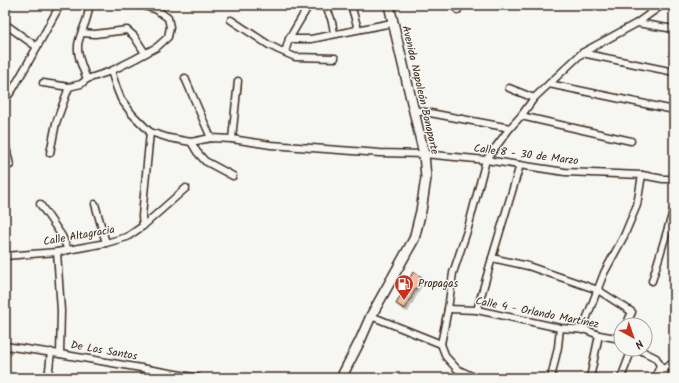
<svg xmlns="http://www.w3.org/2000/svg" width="679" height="383" font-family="Kalam,sans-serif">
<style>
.building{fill:#eebd9f;stroke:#3b2a1e;filter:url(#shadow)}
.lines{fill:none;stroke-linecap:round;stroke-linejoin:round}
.minor-casing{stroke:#3b2a1e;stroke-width:9}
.secondary-casing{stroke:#3b2a1e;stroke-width:12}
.minor{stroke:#f6f6f2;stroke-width:6}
.secondary{stroke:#f6f6f2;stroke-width:9}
.labels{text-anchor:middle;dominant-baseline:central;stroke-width:3;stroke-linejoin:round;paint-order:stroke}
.street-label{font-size:11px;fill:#3b2a1e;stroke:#f6f6f2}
.poi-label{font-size:11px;fill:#3b2a1e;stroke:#f6f6f2;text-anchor:start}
</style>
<defs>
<filter id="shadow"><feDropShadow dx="2.5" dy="2.5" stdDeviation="0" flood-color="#0004"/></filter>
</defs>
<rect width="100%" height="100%" fill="#f6f6f2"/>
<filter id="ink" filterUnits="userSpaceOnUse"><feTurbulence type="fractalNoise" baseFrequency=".025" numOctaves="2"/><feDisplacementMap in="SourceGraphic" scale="8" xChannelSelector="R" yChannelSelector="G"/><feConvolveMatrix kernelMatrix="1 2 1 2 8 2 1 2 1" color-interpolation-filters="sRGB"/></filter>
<g filter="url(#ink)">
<!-- building -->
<polygon class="building" points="413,272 422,277 405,309 396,304"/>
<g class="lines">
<defs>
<g id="minor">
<path d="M324,5c6,8 9,18 10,29"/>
<polyline points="351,5 358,29"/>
<polyline points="453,5 458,10"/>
<polyline points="5,10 8,5"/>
<polyline points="231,20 269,45 279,50 295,57 335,58"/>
<polyline points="637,23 674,29"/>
<polyline points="5,24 37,47"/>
<polyline points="82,33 95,34 127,30 134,36 145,53"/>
<polyline points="289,39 309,5"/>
<polyline points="285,52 289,39 311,39 392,23"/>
<polyline points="582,53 674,72"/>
<polyline points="111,71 117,89 121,99 132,114 150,132 169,138 191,142 211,138 232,139 271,145 380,153 424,154 486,160 565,172 642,175 663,179 674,179"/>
<polyline points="185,78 211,138"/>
<path d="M87,79c-4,-10 -10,-22 -9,-34 2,-14 11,-24 11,-40"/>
<polyline points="43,83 69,87 81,84 87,79 111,71 135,59 157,47 168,37 170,27 168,18 157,10 141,5"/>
<polyline points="549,84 674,110"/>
<polyline points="509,88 534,98"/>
<polyline points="5,100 13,89 37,47 60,5"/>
<polyline points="414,110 510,128"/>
<polyline points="521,116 631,141"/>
<polyline points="232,139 238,81"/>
<polyline points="191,142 197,152 205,161 233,176"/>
<polyline points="5,143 10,165"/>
<polyline points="50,153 56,123 69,87"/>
<polyline points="40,204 62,236 68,250"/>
<polyline points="95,204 106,243"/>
<polyline points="143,226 142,216 150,132"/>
<polyline points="57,252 61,311 60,354"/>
<polyline points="5,256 57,252 106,243 127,237 143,226 186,188"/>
<polyline points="492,258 528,266 598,290 632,312 626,325"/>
<polyline points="652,281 674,208"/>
<polyline points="448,309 477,310 560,328 586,330 599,335 621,339"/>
<polyline points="477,310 492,258 520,165"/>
<polyline points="371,316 441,344"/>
<polyline points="582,330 604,273 624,236 637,205 642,175"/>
<polyline points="5,346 60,354 199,378"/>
<polyline points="638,349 656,358 667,378"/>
<polyline points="662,370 674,362"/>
<polyline points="48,378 51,352"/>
<polyline points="476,378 457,369 446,357 441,344 448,309 453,273 468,228 486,160 510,128 521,116 534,98 582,53 637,23 662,5"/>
<polyline points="551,378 558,347 560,328"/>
<polyline points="590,378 599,335"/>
<polyline points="621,378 632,349"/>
<polyline points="655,378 660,366"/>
</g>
<polyline id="secondary" points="341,378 360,341 371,316 414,239 421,211 426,178 424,154 389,5"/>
</defs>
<!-- minor casing -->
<use href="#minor" class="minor-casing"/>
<!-- secondary casing -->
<use href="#secondary" class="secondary-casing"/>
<!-- minor -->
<use href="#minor" class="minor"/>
<!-- secondary -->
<use href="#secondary" class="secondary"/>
</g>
</g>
<!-- icons -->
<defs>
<symbol id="fuel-pin" viewBox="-11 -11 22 30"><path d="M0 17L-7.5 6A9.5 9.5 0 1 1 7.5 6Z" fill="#c8321e" stroke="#f6f6f2"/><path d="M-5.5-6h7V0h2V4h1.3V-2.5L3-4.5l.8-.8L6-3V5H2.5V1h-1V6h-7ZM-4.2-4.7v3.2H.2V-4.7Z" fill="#fff"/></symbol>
</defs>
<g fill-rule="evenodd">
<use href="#fuel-pin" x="393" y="273" width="22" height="30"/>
</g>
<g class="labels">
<!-- street labels -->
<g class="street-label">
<text transform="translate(420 90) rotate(77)">Avenida Napoleón Bonaparte</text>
<text transform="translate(526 155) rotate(7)">Calle 8 - 30 de Marzo</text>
<text transform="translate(79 236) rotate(-10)">Calle Altagracia</text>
<text transform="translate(537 313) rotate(11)">Calle 4 - Orlando Martínez</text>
<text transform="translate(104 351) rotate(10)">De Los Santos</text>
</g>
<!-- poi labels -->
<g class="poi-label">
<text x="418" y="284">Propagas</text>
</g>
</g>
<!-- margin -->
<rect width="679" height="383" fill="none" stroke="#f6f6f2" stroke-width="20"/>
<rect x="10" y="10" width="659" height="363" fill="none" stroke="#3b2a1e" stroke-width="1.5" filter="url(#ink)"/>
<!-- north arrow -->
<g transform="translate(633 337) rotate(140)"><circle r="19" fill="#f6f6f2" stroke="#aba49d"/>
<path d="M0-3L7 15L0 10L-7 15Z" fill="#c8321e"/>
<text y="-6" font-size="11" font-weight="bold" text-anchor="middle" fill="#3b2a1e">N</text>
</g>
</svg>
